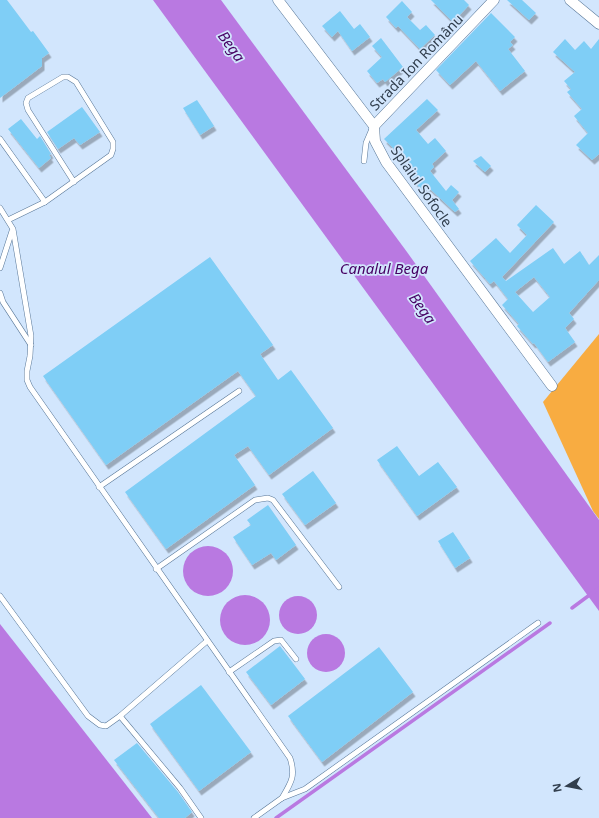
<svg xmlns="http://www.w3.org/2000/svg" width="599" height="818" font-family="'Noto Sans',sans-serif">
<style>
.green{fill:#f8ac41}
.water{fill:#b979e1}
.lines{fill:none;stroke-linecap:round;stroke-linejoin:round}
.stream{stroke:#b979e1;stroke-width:3.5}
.building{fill:#7fcef6;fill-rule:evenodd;filter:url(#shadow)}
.lane-casing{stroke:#587798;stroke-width:6}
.street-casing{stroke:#587798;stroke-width:11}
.lane{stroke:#fff;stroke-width:5}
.street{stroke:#fff;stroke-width:10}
.labels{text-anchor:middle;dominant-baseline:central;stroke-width:3.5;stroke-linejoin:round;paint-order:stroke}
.street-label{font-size:14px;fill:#313e4d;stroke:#d2e6fd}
.water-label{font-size:15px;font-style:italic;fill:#460063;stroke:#d2e6fd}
</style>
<defs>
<filter id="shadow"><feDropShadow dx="2.5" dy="4.5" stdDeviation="0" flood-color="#0004"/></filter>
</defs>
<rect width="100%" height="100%" fill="#d2e6fd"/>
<!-- green -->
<polygon class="green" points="599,334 599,519 593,511 543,402"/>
<!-- water -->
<g class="water">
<polygon points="153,0 221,0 407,252 599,520 599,611"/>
<circle cx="208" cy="571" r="25"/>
<circle cx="245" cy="620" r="25"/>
<circle cx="298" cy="615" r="19"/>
<polygon points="0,624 152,818 0,818"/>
<circle cx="326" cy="653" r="19"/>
</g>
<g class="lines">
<!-- stream -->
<g class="stream">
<polyline points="572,608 599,588"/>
<polyline points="276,818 550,623"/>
</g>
</g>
<!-- building -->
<g class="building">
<polygon points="0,0 7,0 31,32 33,31 49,53 42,58 42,66 0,98"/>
<polygon points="431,0 464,0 469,5 453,22"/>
<polygon points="507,0 522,0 536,13 529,20"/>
<polygon points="402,1 412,12 407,17 420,30 426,25 435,35 420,49 398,26 396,28 386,17"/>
<polygon points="340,11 354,29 360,24 370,37 352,51 338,31 332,37 322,26"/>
<polygon points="491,13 515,37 510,42 513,45 508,49 525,71 500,91 476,61 450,85 436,70"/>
<polygon points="381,38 403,67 385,82 383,79 377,83 367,71 382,57 372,46"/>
<polygon points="565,39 575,50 584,41 591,49 599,39 599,154 592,160 576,145 588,133 574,116 582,109 567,92 571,89 564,81 575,72 553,52"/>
<polygon points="427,99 438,110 416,130 428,144 435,138 446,151 432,164 434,167 430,171 446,191 451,185 459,192 452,200 459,209 455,212 428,187 423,192 401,165 406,161 384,139"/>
<polygon points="197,100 214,126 200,135 183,108"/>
<polygon points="82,107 100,132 80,145 74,138 58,149 47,132"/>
<polygon points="21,119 37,139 40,136 51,154 49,155 51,158 39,168 8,129"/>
<polygon points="481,156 491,166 485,172 473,161"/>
<path d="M536,205l18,17 -52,55 4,4 47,-33 11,16 16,-13 9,14 10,-10v25l-30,33 5,6 -9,9 10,14 -27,20 -14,-19 -1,1 -16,-18 2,-2 -17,-19 6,-6 -14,-18 -4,3 -20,-23 26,-23 14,15 17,-18 -10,-10zM534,277l16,20 -17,15 -18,-20z"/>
<polygon points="210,257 273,345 260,354 278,380 291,370 333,428 269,475 248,446 234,455 255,485 166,549 125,492 256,396 238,371 106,465 43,376"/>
<polygon points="397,446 419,476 438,462 457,487 417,516 377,460"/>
<polygon points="313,471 336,503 305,525 282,494"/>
<polygon points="268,505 296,545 276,560 271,553 252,565 233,537 251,525 247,520"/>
<polygon points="453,532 470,558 455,568 438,541"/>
<polygon points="280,646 305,679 271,705 246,672"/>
<polygon points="379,647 413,692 322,762 288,716"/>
<polygon points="201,685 251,752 199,791 150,724"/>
<polygon points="137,743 178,792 192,812 185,818 159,818 114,760"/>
</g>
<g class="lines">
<defs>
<g id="lane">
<polyline points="0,139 45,202"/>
<polyline points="364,161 366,143 372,129"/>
<path d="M0,208l13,21 18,107 -1,20 -3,15v9l3,7 260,371c6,18 1,25 -8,40"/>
<polyline points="8,220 45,202 111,155 113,149 113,142 76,82 68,77 63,77 28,98 26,103 28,110 74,182"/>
<polyline points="0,268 12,231"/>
<polyline points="0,293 3,302 31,345"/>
<polyline points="99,487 239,391"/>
<polyline points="156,569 255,500 268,498 273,500 339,587"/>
<polyline points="0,596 88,716 100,725 106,726 120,716 207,641"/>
<polyline points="229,672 274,641 281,640 296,659"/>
<polyline points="120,716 180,788 201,818"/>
<polyline points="254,818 282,798 305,789 538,623"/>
</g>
<g id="street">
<polyline points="278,0 374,126 375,141 386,162 552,386"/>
<polyline points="570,0 599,24"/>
<polyline points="374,126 494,0"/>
</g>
</defs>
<!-- lane casing -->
<use href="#lane" class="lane-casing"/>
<!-- street casing -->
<use href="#street" class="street-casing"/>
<!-- lane -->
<use href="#lane" class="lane"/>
<!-- street -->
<use href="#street" class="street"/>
</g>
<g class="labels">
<!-- street labels -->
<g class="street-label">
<text transform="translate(416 62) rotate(-46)">Strada Ion Românu</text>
<text transform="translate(422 186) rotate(55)">Splaiul Sofocle</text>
</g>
<!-- water labels -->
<g class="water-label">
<text transform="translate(232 46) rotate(54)">Bega</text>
<text x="384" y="268">Canalul Bega</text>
<text transform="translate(423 308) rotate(54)">Bega</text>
</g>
</g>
<!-- north arrow -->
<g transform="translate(567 786) rotate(260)" stroke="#d2e6fd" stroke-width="3" paint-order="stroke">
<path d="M0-3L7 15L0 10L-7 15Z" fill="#313e4d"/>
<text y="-6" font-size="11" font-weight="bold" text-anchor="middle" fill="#313e4d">N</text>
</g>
</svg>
